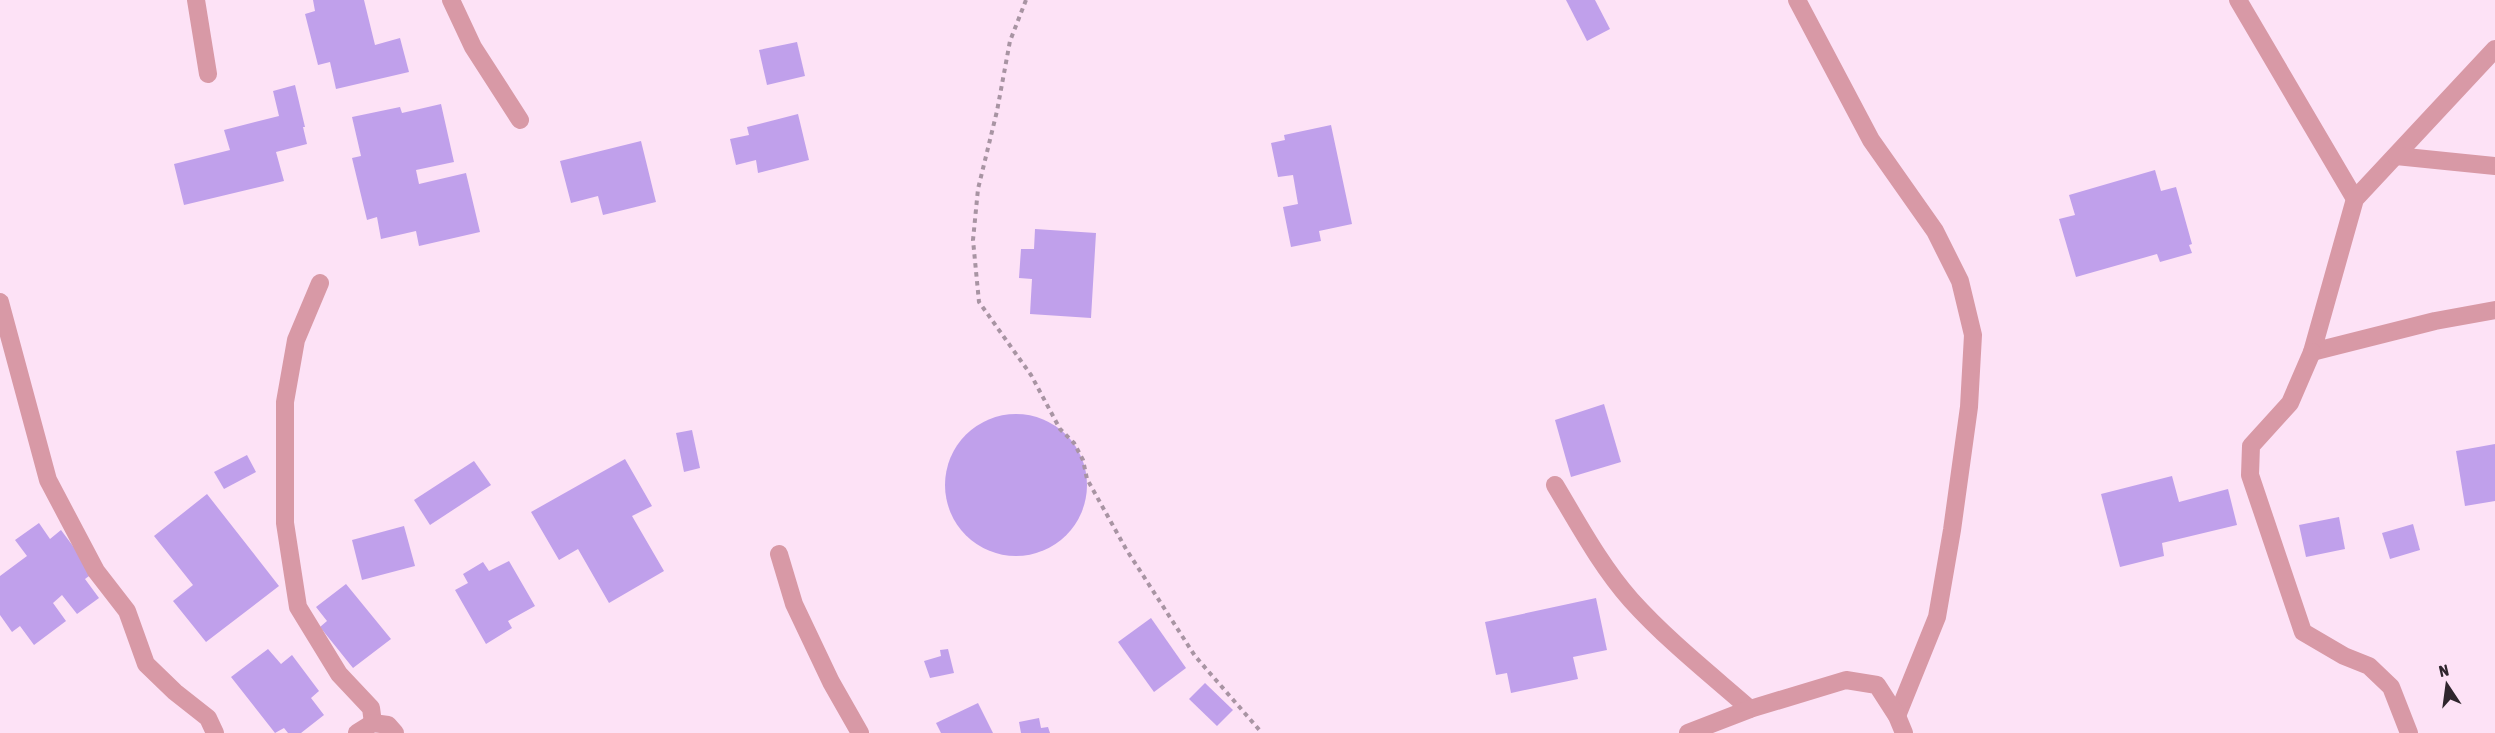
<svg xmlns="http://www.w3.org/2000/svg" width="2495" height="733" font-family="'Asap Condensed',sans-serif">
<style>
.building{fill:#c0a0eb}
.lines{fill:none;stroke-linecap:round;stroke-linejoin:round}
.path{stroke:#a894a3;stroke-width:4;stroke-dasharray:4.5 4.5;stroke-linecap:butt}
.street{stroke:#d899a6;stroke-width:18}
</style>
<rect width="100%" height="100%" fill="#fde2f6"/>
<!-- building -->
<g class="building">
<polygon points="313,0 364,0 375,45 400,38 409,72 336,89 330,62 318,65 305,14 315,11"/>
<polygon points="1566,0 1595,0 1610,29 1587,41"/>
<polygon points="797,42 805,76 767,85 759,50"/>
<polygon points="295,85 305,127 303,127 307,144 276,152 284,181 184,205 174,164 230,150 224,130 279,116 273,91"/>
<polygon points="441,104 454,162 416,170 419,184 466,173 480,232 419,246 416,231 381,239 377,217 367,220 352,158 361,156 352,117 400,107 402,113"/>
<polygon points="798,114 809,160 758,173 756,160 736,165 730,139 749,135 747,127"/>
<polygon points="1331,125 1352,224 1319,231 1321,241 1291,247 1283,207 1298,204 1293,175 1278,177 1271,143 1285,140 1284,135"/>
<polygon points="641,141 656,202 603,215 598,196 571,203 560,161"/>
<polygon points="2155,170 2161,191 2176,187 2192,244 2189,245 2192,253 2160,262 2157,254 2076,277 2059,219 2075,215 2069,195"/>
<polygon points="1035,229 1096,233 1091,318 1030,314 1032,279 1019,278 1021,249 1034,249"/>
<polygon points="1604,404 1621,462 1571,477 1555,420"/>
<circle cx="1016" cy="485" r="71"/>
<polygon points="692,430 700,468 684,472 676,433"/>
<polygon points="2495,444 2495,501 2465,506 2456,451"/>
<polygon points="247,455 256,472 224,489 214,472"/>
<polygon points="625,459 652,506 632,516 664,571 609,603 578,549 559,560 531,512"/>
<polygon points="474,461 491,485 430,525 414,500"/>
<polygon points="2172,476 2179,502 2228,489 2237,525 2162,543 2164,556 2120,567 2101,494"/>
<polygon points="207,494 279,586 206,642 173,601 193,585 154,536"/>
<polygon points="2339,517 2345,549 2306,557 2299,525"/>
<polygon points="39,523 50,539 61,530 93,573 85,579 99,598 77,614 62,595 53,603 66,621 34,645 20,626 12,632 0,615 0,576 27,556 15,540"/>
<polygon points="2413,524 2420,550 2390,559 2382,533"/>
<polygon points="404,526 415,566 362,580 352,540"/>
<polygon points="509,561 535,606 508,621 512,628 486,644 455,590 468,583 463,574 483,562 489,571"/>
<polygon points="346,584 391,639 353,668 320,627 327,621 316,607"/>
<polygon points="1596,598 1607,650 1573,657 1578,679 1511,693 1507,673 1496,675 1485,622"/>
<polygon points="1151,618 1186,668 1154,692 1118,642"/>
<polygon points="268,649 281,664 292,655 319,691 311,698 324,715 301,733 288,733 284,728 275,733 231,677"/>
<polygon points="948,649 954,673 930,678 924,661 941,656 940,650"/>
<polygon points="1205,683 1233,710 1217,726 1189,699"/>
<polygon points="978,703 993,733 941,733 936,723"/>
<polygon points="1039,718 1041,728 1048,727 1050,733 1021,733 1019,722"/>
</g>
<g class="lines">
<!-- path -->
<polyline class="path" points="1026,0 1010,41 997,111 978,189 973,240 979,302 1031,375 1060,429 1074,443 1083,460 1087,479 1126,549 1195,656 1262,733"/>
<!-- street -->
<g class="street">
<polyline points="196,0 208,74"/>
<polyline points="451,0 473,47 520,120"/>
<polyline points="1797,0 1871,140 1935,231 1960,281 1973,335 1969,407 1952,530 1937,617 1897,716"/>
<polyline points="2238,0 2355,199"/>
<polyline points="2495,49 2355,199 2312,352 2435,321 2495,310"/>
<polyline points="2396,156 2495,166"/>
<polyline points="320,283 296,340 285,402 285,523 298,607 339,674 371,708 373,723"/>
<polyline points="0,302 48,480 96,571 127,611 146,664 175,692 208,718 215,733"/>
<polyline points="2312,352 2290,403 2251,446 2250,475 2303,632 2344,656 2369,666 2391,687 2409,733"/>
<path d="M1555,485c24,40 46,81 76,115 36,40 79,74 119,109"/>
<polyline points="779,554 794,604 831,682 860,733"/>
<polyline points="357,733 373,723 388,725 395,733"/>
<polyline points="1688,733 1750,709 1846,680 1877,685 1897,716 1904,733"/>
</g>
</g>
<!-- north arrow -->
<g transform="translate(2447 685) rotate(347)" stroke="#fde2f6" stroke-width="4.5" paint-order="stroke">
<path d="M0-4.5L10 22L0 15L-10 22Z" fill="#2f252d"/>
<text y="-9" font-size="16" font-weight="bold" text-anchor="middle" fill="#2f252d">N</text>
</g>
</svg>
